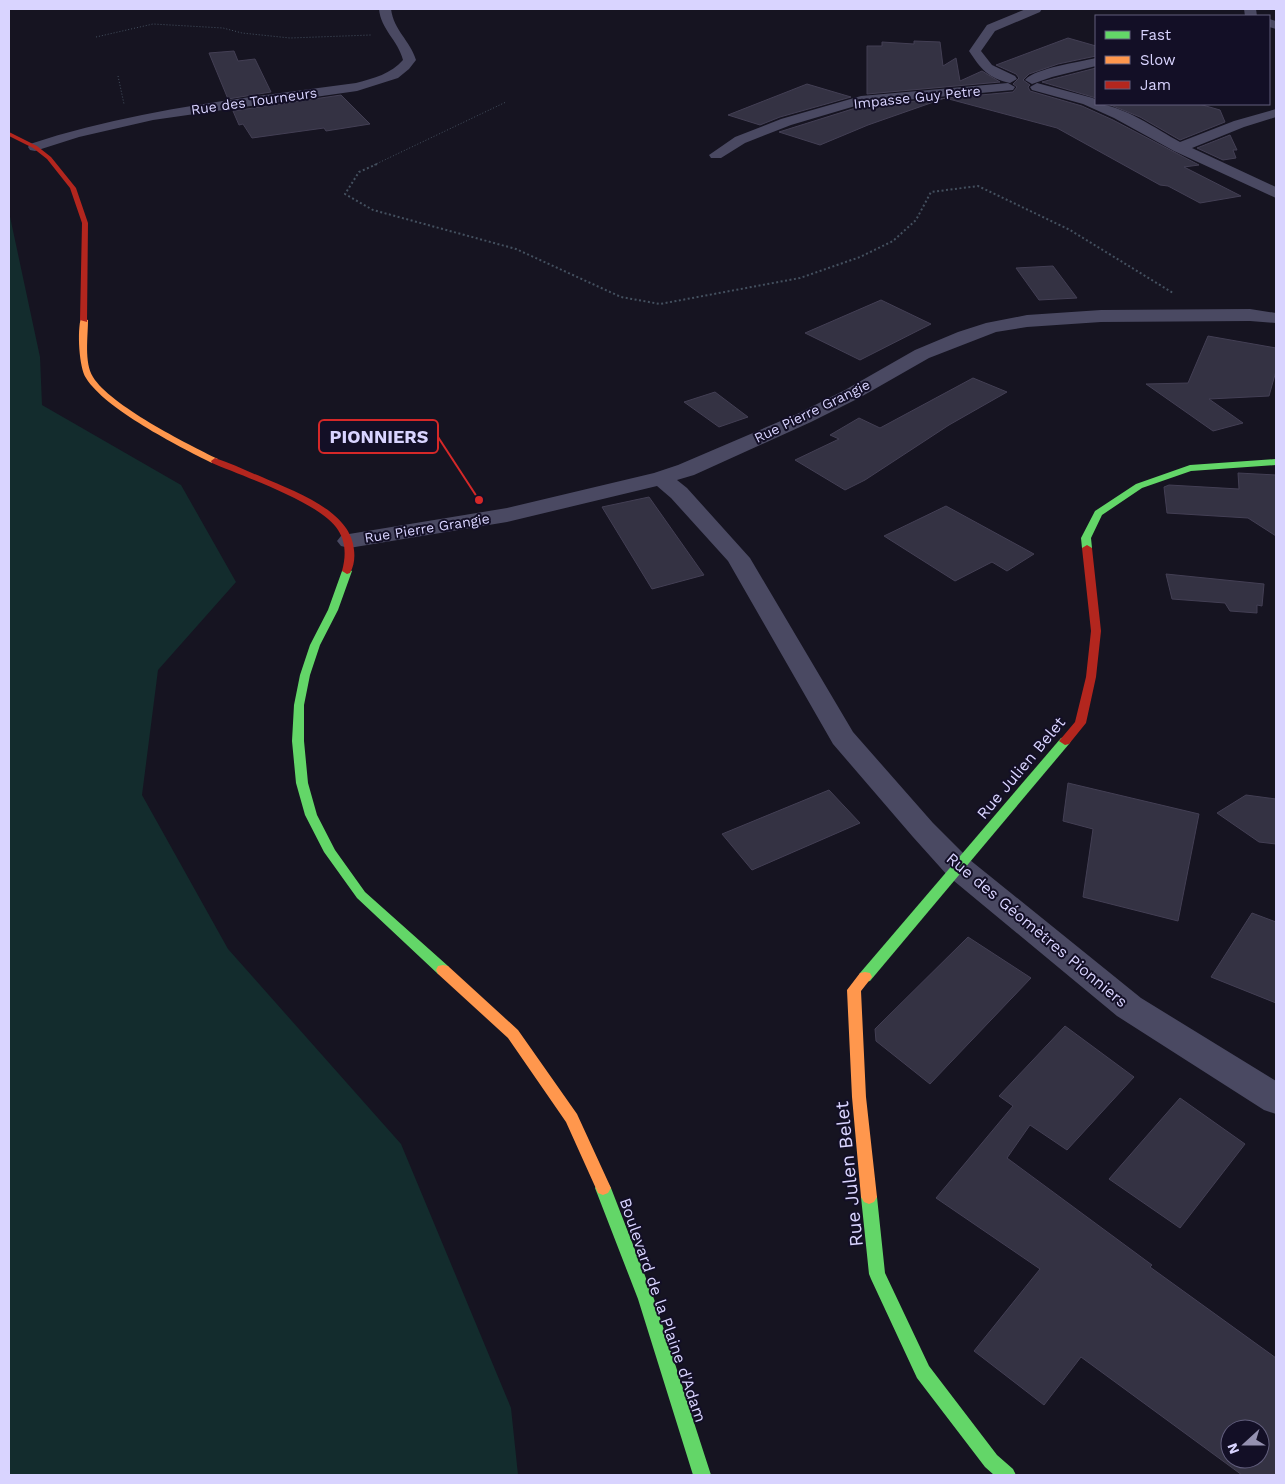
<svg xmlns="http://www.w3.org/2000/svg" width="1285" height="1484" font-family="'Work Sans',sans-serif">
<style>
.green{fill:#132c2d}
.building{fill:#343243;stroke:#433f54;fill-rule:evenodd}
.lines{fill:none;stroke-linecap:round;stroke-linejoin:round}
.path-far1{stroke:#44505f;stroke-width:1;stroke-dasharray:1 2;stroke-linecap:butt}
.path{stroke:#44505f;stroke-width:2;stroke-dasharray:2 2.5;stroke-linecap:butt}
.street{fill:#4a4962;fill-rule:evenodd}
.fast{fill:#63d668;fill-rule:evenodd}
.slow{fill:#ff974d;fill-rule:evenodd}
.jam{fill:#b3261e;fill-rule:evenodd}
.labels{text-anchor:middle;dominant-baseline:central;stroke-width:4;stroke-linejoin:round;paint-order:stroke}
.far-street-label{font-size:14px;fill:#d9d4ff;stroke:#130f26}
.street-label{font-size:16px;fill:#d9d4ff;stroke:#130f26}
.near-street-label{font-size:19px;fill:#d9d4ff;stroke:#130f26}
.leader{fill:none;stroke:#d62828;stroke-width:2}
.callout-dot{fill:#d62828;stroke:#130f26;stroke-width:2}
.callout{fill:#130f26;stroke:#d62828;stroke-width:2}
.callout-label{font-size:18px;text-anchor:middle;font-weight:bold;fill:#d9d4ff}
</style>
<rect width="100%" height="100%" fill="#161421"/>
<!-- green -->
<polygon class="green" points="9,212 40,357 42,405 181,485 236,582 158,670 142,795 228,949 401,1144 511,1408 518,1475 9,1475"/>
<!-- building -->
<g class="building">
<polygon points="1068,38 1096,46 1096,56 1058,64 1029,74 1023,80 1030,85 1028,87 1030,91 1082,106 1113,120 1199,165 1184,167 1241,196 1200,203 1168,186 1160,185 1057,128 945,98 868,125 820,145 779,132 862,106 1013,92 1017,87 1013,84 1019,78 1016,74 996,65"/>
<polygon points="914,41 940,42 943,66 956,58 960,81 982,71 1000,82 867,94 867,46 882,46 882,42 914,44"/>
<polygon points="234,51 238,61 255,59 271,92 228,99 209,53"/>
<polygon points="1096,68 1096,98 1042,82 1053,79"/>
<polygon points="807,84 851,97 780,117 760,125 728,115"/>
<polygon points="341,95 370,124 326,131 324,128 252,138 243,124 239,125 233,111"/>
<polygon points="1108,104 1199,104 1220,110 1225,122 1180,140 1140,117"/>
<polygon points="1230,135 1237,150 1233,150 1236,158 1223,160 1197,148"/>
<polygon points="1053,266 1077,298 1039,300 1016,268"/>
<polygon points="881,300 931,324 860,360 805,333"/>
<polygon points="1208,336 1276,348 1276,371 1269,396 1209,399 1243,423 1213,431 1146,384 1188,383"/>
<polygon points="973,378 1007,392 949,425 865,480 845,490 795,460 839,439 830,435 859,418 880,428"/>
<polygon points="715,392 748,417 719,427 684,402"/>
<polygon points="1238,473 1276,475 1276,536 1248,518 1167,513 1164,487 1169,485 1239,489"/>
<polygon points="649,497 704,575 652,589 602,507"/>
<polygon points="946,506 1034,554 1007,571 992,562 955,581 884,536"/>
<polygon points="1166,574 1264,584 1262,606 1257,605 1257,613 1230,611 1225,603 1172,599"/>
<polygon points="1068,783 1199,814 1178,921 1083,897 1093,829 1063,821"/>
<polygon points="829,790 860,823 752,870 722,834"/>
<polygon points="1246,795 1276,799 1276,844 1259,842 1217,813"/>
<polygon points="1252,913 1276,922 1276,1003 1211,977"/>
<polygon points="968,937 1031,978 930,1084 876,1041 875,1029"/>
<path d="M1065,1026l69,51 -67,73 -37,-25 -23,33 145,107 -2,2 126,91v117h-34l-161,-118 -37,48 -70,-54 66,-82 -104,-71 77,-92 -14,-10zM1230,1429h30v30h-30z"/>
<polygon points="1180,1098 1245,1144 1180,1228 1109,1179"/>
</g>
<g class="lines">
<!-- path-far1 -->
<g class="path-far1">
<polyline points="96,37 153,24 223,28 242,33 290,38 371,35"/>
<polyline points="118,76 124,104"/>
<polyline points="374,165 506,102"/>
</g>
<!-- path -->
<polyline class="path" points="377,164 359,172 345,194 373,210 516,249 621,297 660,304 800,278 860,257 893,241 916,220 931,192 978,186 1070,230 1173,293"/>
<!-- street -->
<g class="street">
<path d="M379,9h12c3,22 19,31 25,51l-7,9 -11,9 -41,13 -204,29 -74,17 -44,14 -5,-1 -2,-3 2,-3c106,-35 216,-46 326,-61 18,-5 35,-9 47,-23 -5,-20 -22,-30 -24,-51z"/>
<path d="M1026,9h16l-2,3 -45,19 -14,20 11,14 23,11 2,3 -7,4c-22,-5 -29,-14 -41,-32l18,-26z"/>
<polygon points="1244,9 1256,9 1257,16 1245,16"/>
<polygon points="1269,19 1276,21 1276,29 1269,27"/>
<path d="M1096,58v8l-44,11 -20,7 -7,-4c10,-12 55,-18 71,-22z"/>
<polygon points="1008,83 1015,87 1013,90 862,104 791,125 745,143 721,158 711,158 709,155 735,137 781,119 861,96"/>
<path d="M1037,83l56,15 3,2v4c25,0 62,26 84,38l54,-21 42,-12v8l-32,10 -52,21 84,39v11l-102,-47 -60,-33 -31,-14 -51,-14 -2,-3z"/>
<polygon points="1250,309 1276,313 1276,323 1250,321 1101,322 1027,327 996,332 929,358 859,398 811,422 694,475 677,480 687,488 750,558 853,732 933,823 970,860 1141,998 1276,1081 1276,1114 1264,1110 1117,1016 948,876 913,837 833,744 728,561 671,498 657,486 507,522 349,548 341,546 337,541 341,536 349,534 507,508 654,473 678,465 797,414 845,390 915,350 958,332 986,323 1027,315 1101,310"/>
</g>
<!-- fast -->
<g class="fast">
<polygon points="1276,459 1276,465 1191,471 1142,488 1102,515 1091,538 1092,548 1087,551 1082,548 1081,538 1095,511 1136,484 1190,465"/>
<polygon points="347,568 352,571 338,610 320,645 310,675 304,705 304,741 308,783 317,815 335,850 365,892 448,966 450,970 448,974 443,975 438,974 357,898 324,852 305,815 296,783 292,741 294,705 300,675 310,645 328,610 342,571"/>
<polygon points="1065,737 1071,741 1069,744 870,981 865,982 860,981 858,977 860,973 1061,738"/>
<polygon points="603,1181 608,1183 611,1188 654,1299 711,1475 693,1475 638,1299 595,1188 598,1183"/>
<polygon points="869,1190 874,1192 877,1197 885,1273 929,1366 997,1455 1013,1469 1016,1475 994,1475 985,1467 917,1378 871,1279 869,1274 861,1197 864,1192"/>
</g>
<!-- slow -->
<g class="slow">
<path d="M81,318l7,2c0,17 -4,42 5,57 17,28 94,67 125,82v4h-6c-34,-17 -107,-54 -126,-85 -7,-10 -9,-48 -5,-60z"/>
<polygon points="443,965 448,966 518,1030 577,1114 611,1188 608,1193 603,1195 598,1193 566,1122 508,1038 438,974 436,970 438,966"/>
<polygon points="865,972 870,973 872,977 861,991 866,1097 877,1197 874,1202 869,1204 864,1202 861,1197 852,1097 847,990 860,973"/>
</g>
<!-- jam -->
<g class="jam">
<polygon points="9,132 37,146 51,157 76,188 88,223 87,322 80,320 82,223 70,188 47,159 33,148 9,136"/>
<path d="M215,458c16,5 31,13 47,19 31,14 89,33 92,73 1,8 0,16 -4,23l-3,1 -5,-3c4,-14 4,-29 -4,-41 -16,-27 -96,-54 -126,-67l-1,-2z"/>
<polygon points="1087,545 1092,548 1101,631 1096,677 1086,723 1069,744 1065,745 1059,741 1075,722 1086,677 1091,631 1082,548"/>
</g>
</g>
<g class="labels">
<!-- far-street labels -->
<g class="far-street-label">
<text transform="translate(917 97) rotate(-6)">Impasse Guy Petre</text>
<text transform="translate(254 101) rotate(-8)">Rue des Tourneurs</text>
<text transform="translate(812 411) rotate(-26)">Rue Pierre Grangie</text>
<text transform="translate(427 528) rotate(-9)">Rue Pierre Grangie</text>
</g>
<!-- street labels -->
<g class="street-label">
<text transform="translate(1021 768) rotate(-50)">Rue Julien Belet</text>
<text transform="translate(1037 930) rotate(40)">Rue des Géomètres Pionniers</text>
<text transform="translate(663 1310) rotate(71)">Boulevard de la Plaine d'Adam</text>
</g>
<!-- near-street labels -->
<g class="near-street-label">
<text transform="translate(849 1174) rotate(-96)">Rue Julen Belet</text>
</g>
</g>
<!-- callouts -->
<path class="leader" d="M479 500L438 437"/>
<circle class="callout-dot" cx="479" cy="500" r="5"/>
<rect class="callout" x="319" y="420" width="119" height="33" rx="5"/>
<g class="callout-label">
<text x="379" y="443">PIONNIERS</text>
</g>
<!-- border -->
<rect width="1285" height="1484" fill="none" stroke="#d9d4ff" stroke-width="20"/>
<!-- legend -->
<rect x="1095" y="15" width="175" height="90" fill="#130f26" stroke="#625e7d"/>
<rect x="1105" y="31" width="25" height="8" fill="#63d668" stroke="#625e7d"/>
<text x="1140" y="40" font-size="15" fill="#d9d4ff">Fast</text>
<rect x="1105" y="56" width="25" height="8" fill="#ff974d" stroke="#625e7d"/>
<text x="1140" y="65" font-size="15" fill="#d9d4ff">Slow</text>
<rect x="1105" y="81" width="25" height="8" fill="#b3261e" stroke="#625e7d"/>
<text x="1140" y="90" font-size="15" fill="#d9d4ff">Jam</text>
<!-- north arrow -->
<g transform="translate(1245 1444) rotate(249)"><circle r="24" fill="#130f26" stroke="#625e7d"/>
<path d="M0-4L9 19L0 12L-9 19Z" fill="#9591b1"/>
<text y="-8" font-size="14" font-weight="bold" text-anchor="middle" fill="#d9d4ff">N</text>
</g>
</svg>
